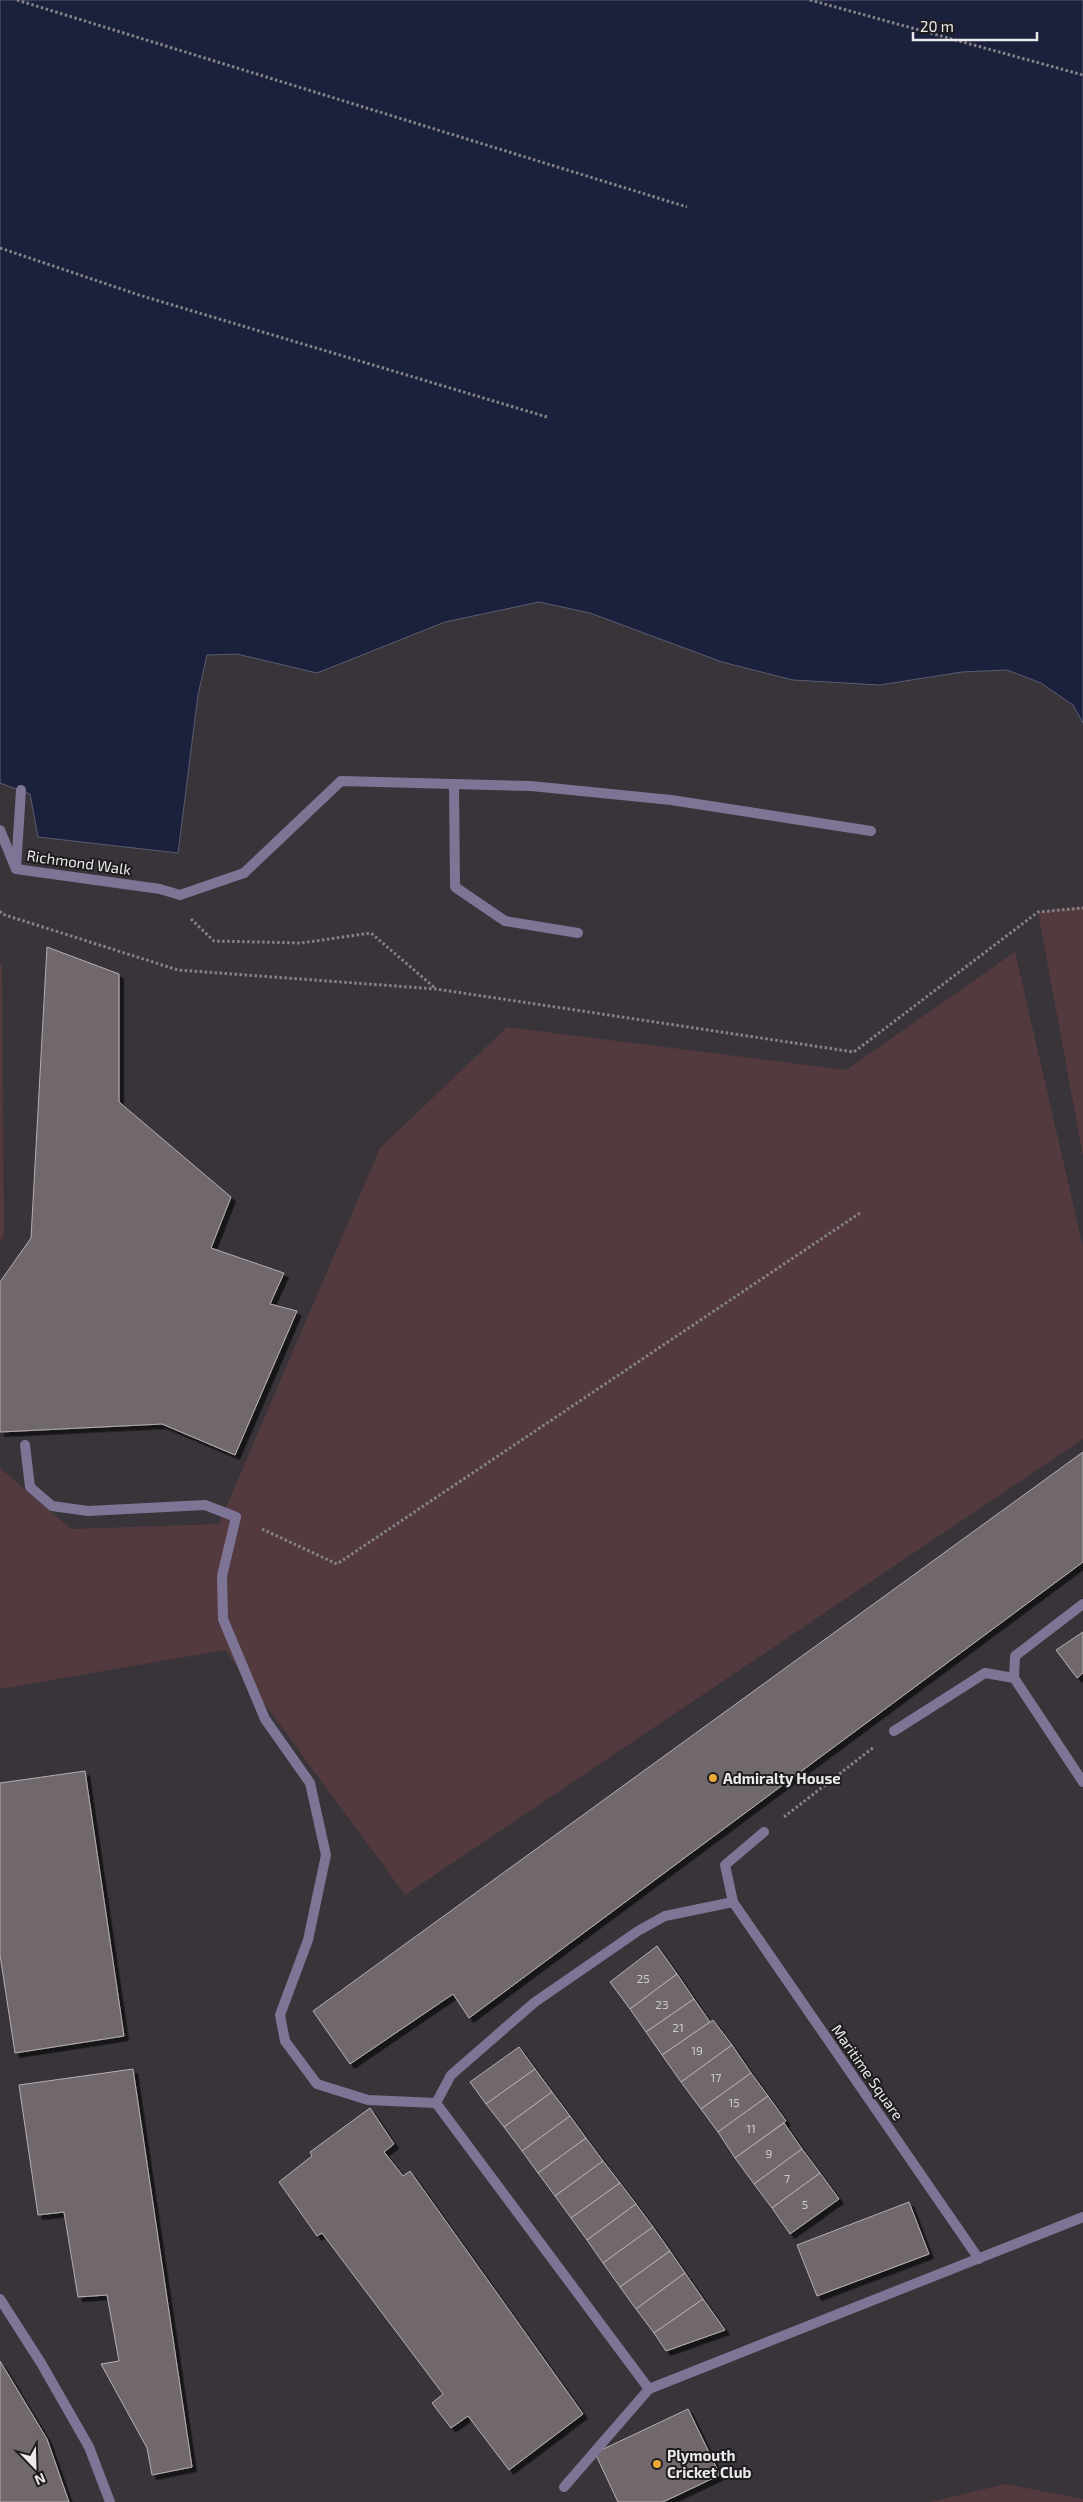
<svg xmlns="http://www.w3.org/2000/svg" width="1083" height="2502" font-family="'Exo 2',sans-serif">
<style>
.green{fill:#533a3f}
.water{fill:#1b203c;stroke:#5a5c71}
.building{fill:#6f686c;stroke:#b6aeb2;filter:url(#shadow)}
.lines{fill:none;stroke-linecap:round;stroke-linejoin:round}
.path{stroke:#868387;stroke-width:3;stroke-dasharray:2.5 2.5;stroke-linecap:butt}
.lane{stroke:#7e7596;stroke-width:10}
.street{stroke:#7e7596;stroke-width:10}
.poi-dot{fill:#eba93a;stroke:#1e1c1f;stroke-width:2}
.labels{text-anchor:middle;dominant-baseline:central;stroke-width:4;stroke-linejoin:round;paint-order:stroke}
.number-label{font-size:12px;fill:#cdc9cc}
.street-label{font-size:15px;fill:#ece9ec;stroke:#1e1c1f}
.poi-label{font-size:15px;font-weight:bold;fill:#ece9ec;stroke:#1e1c1f;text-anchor:start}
</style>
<defs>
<filter id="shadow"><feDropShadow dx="4.5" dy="4.5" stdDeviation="0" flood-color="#0009"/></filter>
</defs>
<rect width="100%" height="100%" fill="#383439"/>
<!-- green -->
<g class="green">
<polygon points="1083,906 1083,1156 1038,912"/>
<polygon points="1015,952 1083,1247 1083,1439 405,1895 225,1650 0,1689 0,1468 71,1529 219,1524 380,1148 507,1027 846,1070"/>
<polygon points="0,963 2,966 4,1236 0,1241"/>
<polygon points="1006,2484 1083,2499 1083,2502 929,2502"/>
</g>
<!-- water -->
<polygon class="water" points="0,0 1083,0 1083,723 1073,705 1041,683 1007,670 962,672 880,685 793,680 722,662 590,613 539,602 445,622 317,673 237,654 207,655 198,695 178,853 38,837 30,794 0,783"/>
<!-- building -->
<g class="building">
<polygon points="47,947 119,974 119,1102 231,1197 211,1248 284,1273 270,1304 297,1311 235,1455 162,1424 0,1432 0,1282 31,1238"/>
<polygon points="1083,1452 1083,1562 469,2018 453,1994 350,2064 313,2011"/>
<polygon points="1083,1632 1083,1673 1077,1678 1056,1650"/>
<polygon points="85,1771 124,2036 15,2053 0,1955 0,1783"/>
<polygon points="657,1946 677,1974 630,2009 610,1982"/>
<polygon points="677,1974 694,1999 646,2032 630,2009"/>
<polygon points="694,1999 710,2022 662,2055 646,2032"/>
<polygon points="713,2020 732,2045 681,2082 662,2055"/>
<polygon points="732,2045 751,2073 701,2109 681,2082"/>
<polygon points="519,2047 535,2069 486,2104 470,2082"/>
<polygon points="133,2069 192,2467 152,2475 147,2448 101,2364 119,2361 107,2295 78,2297 64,2212 38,2215 19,2085"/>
<polygon points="535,2069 552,2092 504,2127 486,2104"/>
<polygon points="751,2073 768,2096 718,2132 701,2109"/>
<polygon points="552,2092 570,2116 522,2151 504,2127"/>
<polygon points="768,2096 786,2121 735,2158 718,2132"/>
<polygon points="370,2108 394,2144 384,2152 403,2176 410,2171 583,2414 509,2470 468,2416 451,2428 432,2403 443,2394 322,2233 317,2236 279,2182 312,2156 310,2152"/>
<polygon points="570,2116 586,2138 538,2173 522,2151"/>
<polygon points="784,2123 802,2149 754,2184 735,2158"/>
<polygon points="586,2138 603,2161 555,2196 538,2173"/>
<polygon points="802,2149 820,2173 772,2208 754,2184"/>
<polygon points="603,2161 620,2183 571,2218 555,2196"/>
<polygon points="820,2173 839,2199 790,2234 772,2208"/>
<polygon points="620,2183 636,2204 587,2240 571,2218"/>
<polygon points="909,2202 929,2254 817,2296 797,2245"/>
<polygon points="636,2204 653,2227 603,2263 587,2240"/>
<polygon points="653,2227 670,2251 620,2287 603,2263"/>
<polygon points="670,2251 685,2273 636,2309 620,2287"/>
<polygon points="685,2273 703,2299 654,2333 636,2309"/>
<polygon points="703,2299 725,2330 666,2351 654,2333"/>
<polygon points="0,2361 47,2439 69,2502 0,2502"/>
<polygon points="688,2409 720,2475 663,2502 618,2502 595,2453"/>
</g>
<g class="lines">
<!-- path -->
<g class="path">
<polyline points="17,0 687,207"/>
<polyline points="810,0 1083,75"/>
<polyline points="0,248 139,295 547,417"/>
<polyline points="0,911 2,914 178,970 436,989 854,1052 1038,912 1083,908"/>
<polyline points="191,919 214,941 301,943 371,933 435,988"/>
<polyline points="262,1529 337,1564 860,1213"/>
<polyline points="784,1817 874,1747"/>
</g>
<!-- lane -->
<g class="lane">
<polyline points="454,784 455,887 505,921 578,933"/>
<polyline points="16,869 21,790"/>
<polyline points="180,895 244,873 341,781 531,786 671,800 871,831"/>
<polyline points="25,1445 30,1487 52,1506 88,1511 205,1505 236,1517 222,1576 223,1619 265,1719 310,1783 326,1855 308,1940 280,2015 285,2041 317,2084 368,2100 436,2103"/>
<polyline points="0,2299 41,2363 89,2447 110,2502"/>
<polyline points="564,2487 649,2389"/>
</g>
<!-- street -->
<g class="street">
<polyline points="0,830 16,869 160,889 180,895"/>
<polyline points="1083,1604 1015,1656 1014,1678 1083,1782"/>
<polyline points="894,1731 985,1673 1014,1678"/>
<polyline points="764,1832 725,1865 733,1902 979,2259"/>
<polyline points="733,1902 665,1916 638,1931 535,2002 451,2075 436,2103 649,2389 1083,2217"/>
</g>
</g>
<!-- markers -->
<g class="poi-dot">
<circle cx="713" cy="1778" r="5"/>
<circle cx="657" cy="2464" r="5"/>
</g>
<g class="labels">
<!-- number labels -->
<g class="number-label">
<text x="643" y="1978">25</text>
<text x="662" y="2004">23</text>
<text x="678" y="2027">21</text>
<text x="697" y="2050">19</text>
<text x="716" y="2077">17</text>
<text x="734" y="2102">15</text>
<text x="751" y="2128">11</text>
<text x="769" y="2153">9</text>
<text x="787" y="2178">7</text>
<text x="805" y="2204">5</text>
</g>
<!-- street labels -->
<g class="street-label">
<text transform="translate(79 862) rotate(8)">Richmond Walk</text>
<text transform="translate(868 2072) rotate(55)">Maritime Square</text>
</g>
<!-- poi labels -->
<g class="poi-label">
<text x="723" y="1778">Admiralty House</text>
<text x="667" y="2455">Plymouth<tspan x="667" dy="17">Cricket Club</tspan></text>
</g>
</g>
<!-- north arrow -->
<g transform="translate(35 2467) rotate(157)" stroke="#1e1c1f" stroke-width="4" paint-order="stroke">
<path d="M0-4L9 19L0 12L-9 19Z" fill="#ece9ec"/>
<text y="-8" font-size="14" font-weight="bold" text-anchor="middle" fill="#ece9ec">N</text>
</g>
<!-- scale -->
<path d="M913 32v8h124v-8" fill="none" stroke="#ece9ec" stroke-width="2.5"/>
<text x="920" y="32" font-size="15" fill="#ece9ec" stroke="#1e1c1f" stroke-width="4" paint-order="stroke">20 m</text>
</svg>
